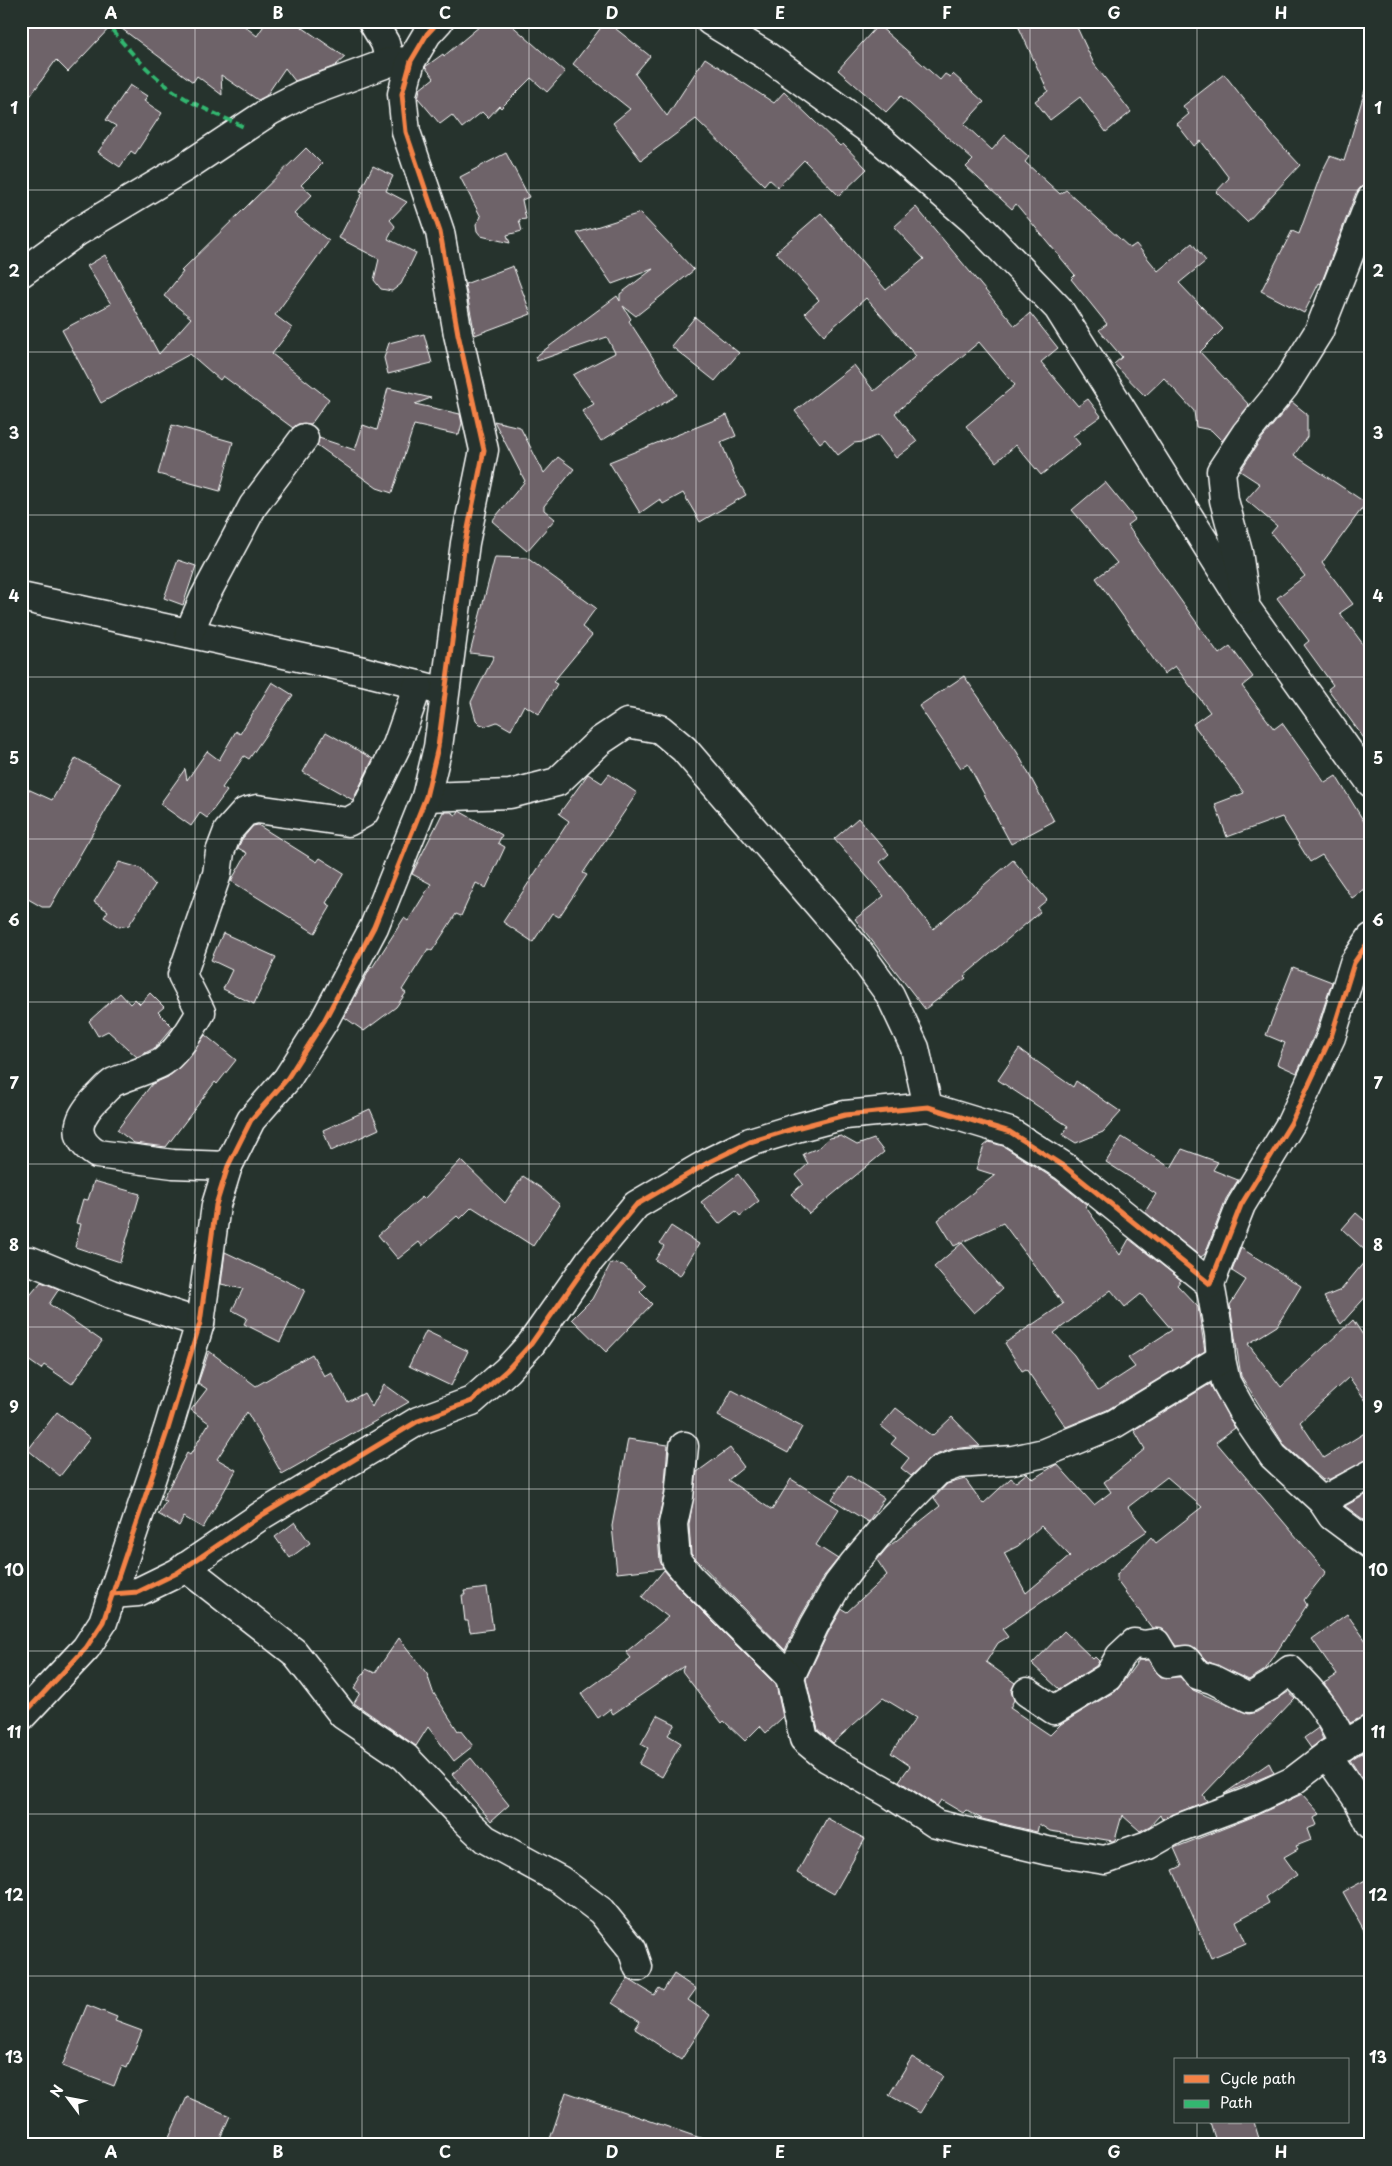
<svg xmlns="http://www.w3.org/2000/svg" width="1392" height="2166" font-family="'Playpen Sans',sans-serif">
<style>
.building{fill:#6e6369;stroke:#fff;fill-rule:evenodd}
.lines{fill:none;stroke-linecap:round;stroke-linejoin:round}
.minor-casing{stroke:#fff;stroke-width:31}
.minor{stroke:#26332d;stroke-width:28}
.quiet{stroke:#33b770;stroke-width:4;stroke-dasharray:8 4;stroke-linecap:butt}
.cycleway-casing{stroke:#26332d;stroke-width:8}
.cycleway{stroke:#f48246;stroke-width:5}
.grid{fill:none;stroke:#fff;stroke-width:1;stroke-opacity:0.55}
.neatline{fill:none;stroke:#fff;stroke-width:2}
.grid-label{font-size:16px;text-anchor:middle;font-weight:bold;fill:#fff}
</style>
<rect width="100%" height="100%" fill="#26332d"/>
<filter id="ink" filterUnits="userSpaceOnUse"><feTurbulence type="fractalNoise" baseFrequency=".02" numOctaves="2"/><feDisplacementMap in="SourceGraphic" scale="10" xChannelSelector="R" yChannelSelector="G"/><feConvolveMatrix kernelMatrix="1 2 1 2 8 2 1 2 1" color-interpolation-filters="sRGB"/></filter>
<g filter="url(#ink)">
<!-- building -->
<g class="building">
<polygon points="21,21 238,21 257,36 267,21 293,21 345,57 335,66 295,81 285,68 266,96 258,100 221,75 222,95 197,76 193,82 114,23 68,72 56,60 21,109"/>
<polygon points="486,21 507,21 565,72 547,92 531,78 501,108 499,106 488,118 482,112 462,128 452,115 440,124 418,98 420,89 434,78 425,67 443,54 444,56"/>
<polygon points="606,21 650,56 635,74 667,116 705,58 774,103 784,92 840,146 843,144 867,169 839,196 804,160 778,187 769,179 764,185 696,119 641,160 613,123 630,109 573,64"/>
<polygon points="1016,21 1074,21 1094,64 1131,112 1106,132 1080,97 1050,120 1035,101 1048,91"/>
<polygon points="878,25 940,80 945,74 950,77 953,74 984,102 964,124 992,150 1005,135 1029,157 1025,162 1060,194 1066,190 1130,248 1136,244 1158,271 1192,243 1206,261 1179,283 1223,329 1200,352 1249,405 1222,441 1211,430 1196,427 1194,411 1164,378 1145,396 1114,364 1122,357 1099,330 1107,324 1071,279 1075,275 1016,204 1012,209 966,167 973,160 901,96 886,112 838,70"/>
<polygon points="1224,74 1273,136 1300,165 1247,222 1216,192 1229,178 1201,141 1194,146 1177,124 1189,114 1183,106"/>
<polygon points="130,85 147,96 144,101 162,113 135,154 131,151 120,167 98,152 116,126 106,120"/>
<polygon points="1365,90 1371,90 1371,177 1368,184 1361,187 1356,193 1321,284 1319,283 1304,313 1261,291 1292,231 1299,234 1321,174 1330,156 1344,161"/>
<polygon points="306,148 322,164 301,185 312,195 294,214 329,241 275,315 292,328 272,354 329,399 311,424 298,424 293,428 223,376 220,380 190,354 101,403 62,330 111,304 87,266 105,255 159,354 191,318 164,296 183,272 181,271"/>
<polygon points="506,153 529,197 522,200 526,219 519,220 522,231 507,235 510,243 481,236 477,231 476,224 481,217 460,177"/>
<polygon points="373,166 393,176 386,191 407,202 390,220 395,226 388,239 416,253 401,284 392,291 381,289 374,280 379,259 339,238 363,192 360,191"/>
<polygon points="916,207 1015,326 1030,313 1058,348 1041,362 1078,406 1088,399 1101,416 1073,436 1080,444 1041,475 1016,445 996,462 966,426 1015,385 979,342 895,413 917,442 896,458 878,435 863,442 854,443 838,455 825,439 820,443 795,411 854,365 874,391 916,356 866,298 824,335 805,313 819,300 776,252 821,213 886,290 924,259 894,227"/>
<polygon points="640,213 694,270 636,316 623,306 631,319 629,321 677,395 601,441 582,411 594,404 573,375 615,353 607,337 537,361 535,357 617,296 620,301 620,294 653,269 612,284 577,233"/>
<polygon points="513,266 531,314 475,335 465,284"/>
<polygon points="695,317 739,353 715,381 671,346"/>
<polygon points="424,334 432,363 388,374 384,358 389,343"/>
<polygon points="388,388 431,398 415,404 460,414 462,423 459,435 414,425 392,493 377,488 317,445 319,438 355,450 363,425 377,430"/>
<polygon points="1292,402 1307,414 1307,437 1294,455 1366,503 1322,563 1353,604 1340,613 1371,655 1371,748 1328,689 1333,685 1304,645 1309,641 1277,598 1305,576 1271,533 1277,526 1246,500 1260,484 1240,471 1259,442"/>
<polygon points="727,415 736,436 721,442 734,474 746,495 700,522 683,493 663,504 660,499 640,513 609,462"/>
<polygon points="494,421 520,427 544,473 558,457 574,469 544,506 544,510 555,519 527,551 492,521 525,481"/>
<polygon points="172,425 233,442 220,491 158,474"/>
<polygon points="1105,482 1135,519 1127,525 1219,654 1230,646 1253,677 1242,686 1274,729 1282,723 1325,783 1336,776 1371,833 1371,885 1352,898 1322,855 1310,862 1282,817 1227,837 1215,804 1244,793 1193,724 1210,712 1175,666 1164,674 1096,578 1117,563 1072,510"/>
<polygon points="495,557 527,558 596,608 582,627 592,635 553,682 557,684 539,714 524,705 511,730 497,722 486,726 480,724 476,720 471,702 494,656 470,653"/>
<polygon points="178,560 196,566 183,605 164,598"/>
<polygon points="964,676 1017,752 1054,821 1011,844 968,764 961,768 919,706"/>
<polygon points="272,682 293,695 249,759 244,756 222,788 227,791 207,818 200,813 191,826 160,804 185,769 187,780 207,751 219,760 236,731 240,734"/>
<polygon points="326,732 373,759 353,800 303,772"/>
<polygon points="76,758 121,784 50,907 42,907 21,895 21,786 52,800"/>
<polygon points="588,774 602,783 609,774 637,793 583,873 587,875 559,917 552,913 533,942 503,922 569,821 559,814"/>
<polygon points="459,811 502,835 498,843 505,847 486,888 476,883 461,916 456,914 432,951 428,949 402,990 406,993 396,1007 364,1031 344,1017 371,967 372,968 404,918 408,921 431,884 412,874 443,812 451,812 456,815"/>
<polygon points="858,818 889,854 880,862 933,929 1013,860 1047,900 1037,908 1040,912 964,976 966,978 925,1009 855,919 884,896 834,839"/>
<polygon points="258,825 317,862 320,858 344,873 326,903 331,906 315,933 231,881 247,853 238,848 242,839 253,826"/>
<polygon points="119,862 140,868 155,885 129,925 119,927 104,917 108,911 94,902"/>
<polygon points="223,933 276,957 254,1004 223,989 232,970 211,960"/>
<polygon points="1293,967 1332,982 1316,1031 1297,1073 1277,1064 1285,1043 1266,1035"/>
<polygon points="120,993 130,1004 135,999 140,1004 150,993 164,1007 158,1012 173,1027 155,1048 137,1057 108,1031 98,1036 89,1021"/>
<polygon points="205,1035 236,1060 217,1084 215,1082 166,1147 134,1143 117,1130 152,1084 168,1077 180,1067"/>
<polygon points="1019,1049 1073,1087 1076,1081 1121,1112 1103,1132 1076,1143 1063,1135 1068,1126 998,1080"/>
<polygon points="370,1109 379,1129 331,1151 323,1130"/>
<polygon points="841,1136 857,1145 874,1139 884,1152 809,1214 791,1194 803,1184 796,1175 808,1164 803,1154 818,1148 829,1138"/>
<polygon points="1122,1137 1171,1168 1182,1149 1218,1162 1213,1170 1238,1180 1226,1199 1205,1254 1201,1257 1145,1212 1156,1194 1106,1162"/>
<path d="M989,1142l14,4 53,34 31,25 -2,1 35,49 9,-16 52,41 -4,5 21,22 7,44 -98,59 -41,17 -40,-58 -4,2 -17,-28 58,-39 -60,-81 -49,23 -16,-26 57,-45 -19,-6 8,-23zM1111,1290l14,17 16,-13 31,36 -44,28 7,9 -37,24 -24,-36 -20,-22z"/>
<polygon points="461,1160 505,1203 523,1176 541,1188 560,1205 533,1246 472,1207 460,1219 457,1216 422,1246 419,1242 398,1259 378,1235 422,1197 424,1199"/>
<polygon points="738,1174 759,1201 740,1216 736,1211 719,1224 701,1202"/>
<polygon points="94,1181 140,1194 120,1262 75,1247 81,1224 76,1223 83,1199 88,1200"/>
<polygon points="1356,1213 1371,1226 1371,1291 1341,1324 1324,1297 1341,1290 1370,1255 1342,1229"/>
<polygon points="671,1226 699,1244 680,1276 655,1260 664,1246 660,1243"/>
<polygon points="962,1243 1002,1289 974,1313 934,1267"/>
<polygon points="1241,1248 1301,1286 1277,1326 1248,1344 1281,1387 1353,1320 1371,1347 1371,1408 1349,1377 1300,1422 1324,1458 1371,1429 1371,1458 1328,1480 1328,1478 1323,1480 1285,1446 1241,1376 1230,1305 1246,1280 1232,1271"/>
<polygon points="225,1252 305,1290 280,1342 244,1324 247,1318 232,1310 243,1289 221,1284"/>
<polygon points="611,1263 623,1265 646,1286 640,1292 652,1304 606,1352 572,1319 592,1299"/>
<polygon points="41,1282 59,1289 49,1304 102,1341 72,1384 44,1365 41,1369 21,1355 21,1306"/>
<polygon points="426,1331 468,1351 451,1386 409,1366"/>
<polygon points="209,1351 256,1386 312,1354 324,1376 331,1372 348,1402 364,1393 372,1407 384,1384 409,1402 282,1474 247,1412 217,1459 236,1470 203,1528 184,1517 179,1526 158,1514 166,1501 162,1500 187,1453 190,1455 209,1423 191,1410 207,1389 198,1383"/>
<path d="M1210,1384l25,44 -19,14 110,130 -22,28 3,5 -42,65 -16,10 -42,-19 -15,-15h-16l-13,-17 -11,-1 -35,-47v-7l34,-37 5,6 46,-36 -35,-30 -39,30 19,24 -145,98 6,8 -10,6 -12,19 29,21 -4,8 3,9 -4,8 40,27 11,-11 56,-34 22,-30h9l13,17h19l13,13 56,24 8,-2 31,-20 7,6 -92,97 4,6 -45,18 -2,-4 -10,11 -10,5 -18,-16 -7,25 -2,1 -63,-10 -11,-7 -2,8 -55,-13 -16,-9 -3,3 -22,-13 -4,6 -38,-25 11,-15 -19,-13 25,-35 -33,-20 -50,45 -15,-13 -12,-51 22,-46 14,-24 5,3 40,-37 -10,-15 10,-12 53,-42 -6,-8 13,-14 18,-5 18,25 28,-26 5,4 11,-9 6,6 24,-15 37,41 17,-13 -7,-10 41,-33 -11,-19zM1041,1526l29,30 -44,37 -22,-40 14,-7z"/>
<polygon points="732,1390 802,1427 788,1453 718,1416"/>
<polygon points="896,1408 932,1436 952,1417 980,1446 952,1449 933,1456 911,1476 901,1468 909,1458 891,1444 896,1438 881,1426"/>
<polygon points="57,1412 90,1438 60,1476 28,1450"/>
<polygon points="628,1439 668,1445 664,1495 657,1525 660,1561 663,1568 617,1573 612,1526"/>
<polygon points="730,1448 744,1467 728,1480 772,1510 791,1479 839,1509 816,1545 838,1559 824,1576 800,1618 785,1650 691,1554 689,1525 697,1472"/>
<polygon points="848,1475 884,1498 868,1522 832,1499"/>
<polygon points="1371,1492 1371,1525 1345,1506"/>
<polygon points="295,1522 310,1543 290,1558 275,1537"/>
<polygon points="664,1570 680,1589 776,1685 783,1717 766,1733 760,1726 745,1741 724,1721 722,1723 682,1671 684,1666 613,1714 610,1709 598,1718 581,1694 631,1658 626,1652 668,1617 642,1597"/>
<polygon points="487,1588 493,1629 470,1632 468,1621 465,1621 462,1595 465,1595 464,1591"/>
<polygon points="1347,1614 1371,1648 1371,1713 1350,1723 1324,1683 1337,1675 1312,1639"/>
<polygon points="1064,1631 1093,1659 1095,1657 1099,1661 1096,1666 1059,1689 1032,1664"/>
<polygon points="399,1638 427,1674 433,1692 458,1731 460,1730 473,1746 454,1761 428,1727 416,1746 354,1703 360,1693 354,1689 366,1669 375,1673"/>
<polygon points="657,1715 675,1724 668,1735 681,1743 662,1777 639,1764 648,1748 641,1744"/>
<polygon points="1318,1728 1323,1739 1311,1748 1304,1738"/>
<polygon points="1371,1747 1371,1779 1365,1783 1350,1760"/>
<polygon points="471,1758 509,1805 491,1821 452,1774"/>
<polygon points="1269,1763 1274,1773 1224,1794"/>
<polygon points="1302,1794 1320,1814 1314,1818 1317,1825 1307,1829 1311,1840 1296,1846 1298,1849 1284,1857 1297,1875 1266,1897 1269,1903 1236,1921 1246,1943 1211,1958 1173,1870 1182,1866 1174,1848 1255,1816"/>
<polygon points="827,1818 865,1839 834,1894 797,1873"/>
<polygon points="1371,1877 1371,1943 1343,1892"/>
<polygon points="674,1974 696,1989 688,2000 710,2015 681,2060 635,2029 640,2021 612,2003 628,1979 654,1995 659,1988 663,1991"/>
<polygon points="87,2005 117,2017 115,2021 142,2031 127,2068 122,2066 114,2086 62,2066"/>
<polygon points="912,2057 943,2076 920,2113 889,2095"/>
<polygon points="566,2092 709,2141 708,2145 548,2145"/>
<polygon points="187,2097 230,2116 217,2145 181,2145 168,2139"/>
<polygon points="1210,2122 1254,2122 1261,2145 1217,2145"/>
</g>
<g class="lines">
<defs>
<g id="minor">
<polyline points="372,21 385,43 390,62"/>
<polyline points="710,21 764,54 868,129 974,221 1058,308 1246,608 1371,783"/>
<polyline points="21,273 77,232 184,168 270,111 301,95 390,62 411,61"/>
<polyline points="21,597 363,671 434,689"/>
<polyline points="1245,599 1238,552 1224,500 1221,471 1246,433 1284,387 1319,331 1371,199"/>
<polyline points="189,633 204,598 253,506 304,438"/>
<polyline points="426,797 510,794 557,782 600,741 627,723 660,729 684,749 819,905 859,952 890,995 915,1048 928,1107"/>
<path d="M228,1166l-55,-2 -76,-10c-29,-18 -18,-39 3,-59 4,-4 9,-10 14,-13 13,-6 41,-14 50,-21 16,-13 27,-32 37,-49l-19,-37 35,-101 3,-22 8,-21 17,-19 12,-3 91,13 16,-9 33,-68 21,-60"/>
<polyline points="21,1261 31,1261 111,1294 200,1323"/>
<polyline points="1210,1284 1219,1334 1221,1359 1226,1382 1241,1409 1273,1456 1322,1501 1332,1516 1371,1545"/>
<polyline points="1221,1359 1114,1424 1044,1453 1013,1460 957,1464 938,1471 891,1519 854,1563 838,1584 814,1626 790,1677 804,1739 827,1758 889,1793 936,1824 1048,1851 1105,1860 1148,1845 1176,1829 1248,1802 1293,1781 1327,1755 1358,1800 1371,1825"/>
<polyline points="684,1446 679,1497 673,1524 676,1560 691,1578 790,1677"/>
<polyline points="1322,1501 1371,1474"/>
<polyline points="185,1567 294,1652 343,1715 405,1757 469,1824 485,1839 560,1880 601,1911 632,1949 638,1967"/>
<polyline points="112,1594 138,1592 177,1573 262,1515 418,1421 472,1401 507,1370 531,1344 590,1260 636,1205 711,1161 750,1142 796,1128 845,1115 928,1107 1010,1132 1065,1167 1210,1284 1241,1205 1291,1123 1331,1037 1354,963 1371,938"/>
<path d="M1027,1692l27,18 54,-33 12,-21 14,-13 9,2 13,-2 12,20 18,-3 12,15 14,4 37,19 21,-12 20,-16c26,25 40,43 54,76"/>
<polyline points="21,1717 86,1648 103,1622 168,1429 200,1323 216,1205 228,1166 251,1120 287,1079 324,1021 374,927 426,797 438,747 465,543 484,450 458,334 440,232 406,132 402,94 411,61 427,34 439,21"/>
<polyline points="1328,1754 1371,1729"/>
</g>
</defs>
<!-- minor casing -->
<use href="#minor" class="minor-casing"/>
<!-- minor -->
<use href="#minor" class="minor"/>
<!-- quiet -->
<path class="quiet" d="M105,21c18,23 38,46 62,65 23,18 52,29 79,42"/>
<defs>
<g id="cycleway">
<polyline points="112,1594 138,1592 177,1573 262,1515 418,1421 472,1401 507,1370 531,1344 590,1260 636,1205 711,1161 750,1142 796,1128 845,1115 928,1107 1010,1132 1065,1167 1210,1284 1241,1205 1291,1123 1331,1037 1354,963 1371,938"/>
<polyline points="21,1717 86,1648 103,1622 168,1429 200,1323 216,1205 228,1166 251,1120 287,1079 324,1021 374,927 426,797 438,747 465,543 484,450 458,334 440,232 406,132 402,94 411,61 427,34 439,21"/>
</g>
</defs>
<!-- cycleway casing -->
<use href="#cycleway" class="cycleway-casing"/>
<!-- cycleway -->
<use href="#cycleway" class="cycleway"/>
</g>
</g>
<!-- grid -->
<path class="grid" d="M195,21v2124M362,21v2124M529,21v2124M696,21v2124M863,21v2124M1030,21v2124M1197,21v2039M21,190h1350M21,352h1350M21,515h1350M21,677h1350M21,839h1350M21,1002h1350M21,1164h1350M21,1327h1350M21,1489h1350M21,1651h1350M21,1814h1350M21,1976h1350M1197,2122v23"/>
<!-- margin -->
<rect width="1392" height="2166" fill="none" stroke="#26332d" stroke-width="55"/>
<!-- legend -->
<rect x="1174" y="2058" width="175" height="65" fill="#26332d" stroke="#7d8581"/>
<rect x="1184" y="2075" width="25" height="8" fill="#f48246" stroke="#7d8581"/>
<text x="1220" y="2084" font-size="15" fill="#ffffff">Cycle path</text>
<rect x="1184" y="2100" width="25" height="8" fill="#33b770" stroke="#7d8581"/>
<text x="1220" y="2108" font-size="15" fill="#ffffff">Path</text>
<!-- north arrow -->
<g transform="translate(68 2098) rotate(302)" stroke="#26332d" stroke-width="4" paint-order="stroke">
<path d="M0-4L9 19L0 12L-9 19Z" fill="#ffffff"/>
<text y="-8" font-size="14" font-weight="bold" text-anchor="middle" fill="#ffffff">N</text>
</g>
<rect x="28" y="28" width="1336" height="2110" class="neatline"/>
<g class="grid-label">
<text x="111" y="19">A</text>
<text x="278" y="19">B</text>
<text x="445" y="19">C</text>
<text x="612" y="19">D</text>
<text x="780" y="19">E</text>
<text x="947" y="19">F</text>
<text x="1114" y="19">G</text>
<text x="1281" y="19">H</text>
<text x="14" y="114">1</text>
<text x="1378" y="114">1</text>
<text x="14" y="277">2</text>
<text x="1378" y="277">2</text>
<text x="14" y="439">3</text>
<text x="1378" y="439">3</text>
<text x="14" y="602">4</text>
<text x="1378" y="602">4</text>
<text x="14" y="764">5</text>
<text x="1378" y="764">5</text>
<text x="14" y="926">6</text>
<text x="1378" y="926">6</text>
<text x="14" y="1089">7</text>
<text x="1378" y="1089">7</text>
<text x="14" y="1251">8</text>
<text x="1378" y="1251">8</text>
<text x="14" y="1413">9</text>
<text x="1378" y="1413">9</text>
<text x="14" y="1576">10</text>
<text x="1378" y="1576">10</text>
<text x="14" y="1738">11</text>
<text x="1378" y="1738">11</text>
<text x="14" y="1901">12</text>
<text x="1378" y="1901">12</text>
<text x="14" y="2063">13</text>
<text x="1378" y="2063">13</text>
<text x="111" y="2158">A</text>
<text x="278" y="2158">B</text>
<text x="445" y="2158">C</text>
<text x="612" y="2158">D</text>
<text x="780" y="2158">E</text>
<text x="947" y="2158">F</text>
<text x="1114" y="2158">G</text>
<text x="1281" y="2158">H</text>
</g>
</svg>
